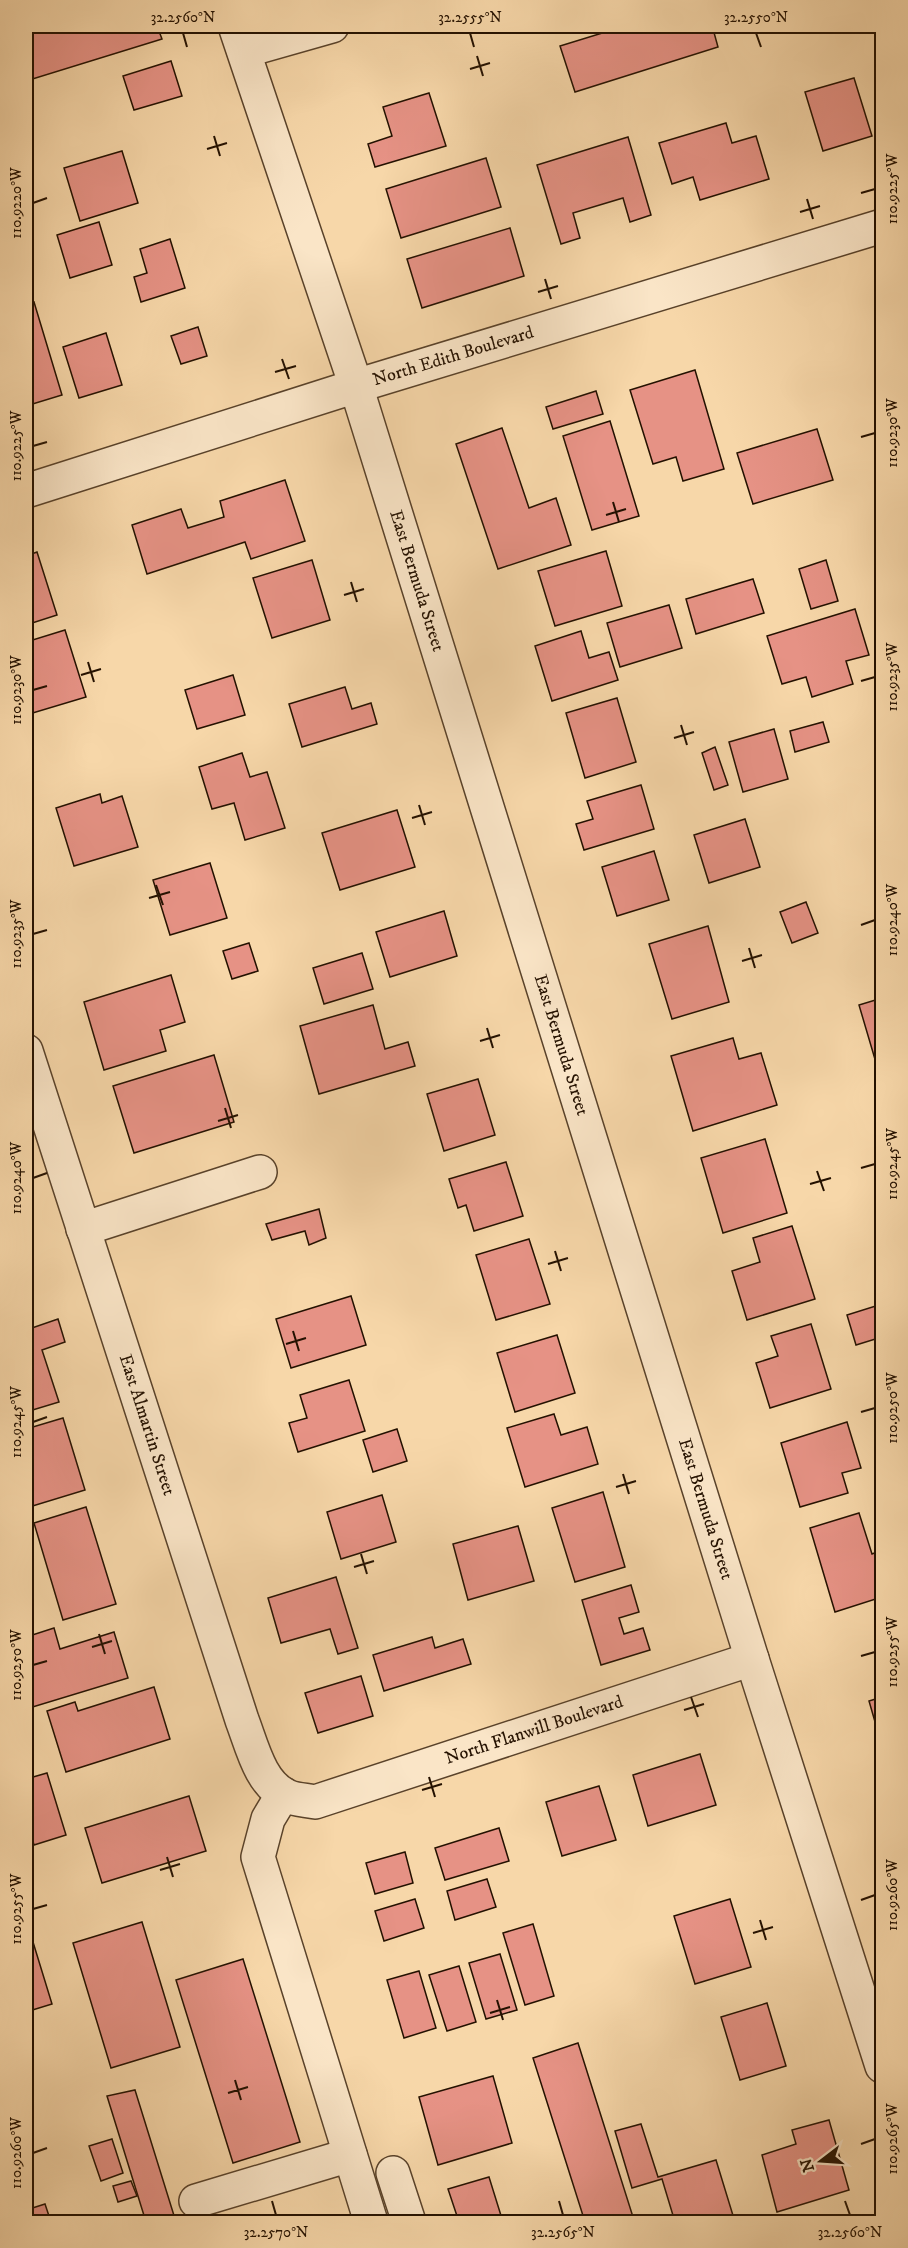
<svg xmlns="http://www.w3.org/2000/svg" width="908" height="2248" font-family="'IM FELL DW Pica',serif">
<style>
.building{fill:#e69285;stroke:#241100;stroke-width:1.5}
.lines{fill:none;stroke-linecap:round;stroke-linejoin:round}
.minor-casing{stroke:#59422a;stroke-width:36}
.minor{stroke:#fae5c7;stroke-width:33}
.ticks{fill:none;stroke:#241100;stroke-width:2}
.labels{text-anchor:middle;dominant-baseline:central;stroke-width:4.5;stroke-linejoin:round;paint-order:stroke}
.street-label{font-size:18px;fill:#241100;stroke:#fae5c7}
.neatline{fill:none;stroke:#241100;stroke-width:2}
.ticks-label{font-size:15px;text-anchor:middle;fill:#241100}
</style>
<rect width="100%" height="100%" fill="#f7d7a9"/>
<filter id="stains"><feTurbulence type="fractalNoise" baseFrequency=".00333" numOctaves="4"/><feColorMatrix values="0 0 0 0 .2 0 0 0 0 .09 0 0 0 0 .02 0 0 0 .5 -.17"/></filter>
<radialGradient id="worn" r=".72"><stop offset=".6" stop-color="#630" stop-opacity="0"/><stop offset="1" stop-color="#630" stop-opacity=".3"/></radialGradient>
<!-- building -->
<g class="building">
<polygon points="26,26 157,26 162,39 26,81"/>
<polygon points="625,26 722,26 713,29 718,47 575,92 560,46"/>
<polygon points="790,26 818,26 792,33"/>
<polygon points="171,61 182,96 134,110 123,76"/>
<polygon points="854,78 872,136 823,151 805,92"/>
<polygon points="429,93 446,146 375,167 368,144 392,136 383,107"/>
<polygon points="726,123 732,143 756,136 769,179 700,200 693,177 672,184 659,143"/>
<polygon points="628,137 651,215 630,222 623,198 573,213 580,238 561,244 537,165"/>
<polygon points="122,151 138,203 80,221 64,168"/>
<polygon points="486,158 501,207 401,238 386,189"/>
<polygon points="99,222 112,265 70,278 57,235"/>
<polygon points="510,228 524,276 422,308 407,259"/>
<polygon points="170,239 185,288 141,302 134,277 147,273 140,249"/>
<polygon points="34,302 62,395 26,406 26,304"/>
<polygon points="198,327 207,356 181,364 171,336"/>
<polygon points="106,333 122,385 79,398 63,347"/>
<polygon points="695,370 724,469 683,481 676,457 653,464 630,390"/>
<polygon points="596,391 603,414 553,429 546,407"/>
<polygon points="610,421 639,516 592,530 563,436"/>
<polygon points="502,428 529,508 556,498 571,545 498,569 456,444"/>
<polygon points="817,429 833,480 753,504 737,453"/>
<polygon points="285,480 305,541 251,559 245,542 147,574 132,525 181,509 188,528 224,517 220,501"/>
<polygon points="606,551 622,606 555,626 538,571"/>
<polygon points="37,552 57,615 26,625 26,556"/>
<polygon points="312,560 330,620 272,638 253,578"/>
<polygon points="826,560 838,601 811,609 799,569"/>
<polygon points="753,579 764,613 696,634 686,599"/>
<polygon points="669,605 682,648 620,667 607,623"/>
<polygon points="855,609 869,655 846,661 853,684 812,697 806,677 782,684 767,636"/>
<polygon points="65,630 86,697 26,715 26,642"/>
<polygon points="581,631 589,658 609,652 618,680 552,701 535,646"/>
<polygon points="233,675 245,715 197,729 185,690"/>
<polygon points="345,687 352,709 371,703 377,724 302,747 289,704"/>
<polygon points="617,698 636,762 585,778 566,713"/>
<polygon points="823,722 829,742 795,752 790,731"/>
<polygon points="774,729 788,779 743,792 729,742"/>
<polygon points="715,747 728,785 714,790 702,753"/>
<polygon points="242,753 250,777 267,772 285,828 245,840 234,803 212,809 199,767"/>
<polygon points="641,785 654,829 584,850 576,824 593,819 587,801"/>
<polygon points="100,794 102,803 122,796 138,847 74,866 56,808"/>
<polygon points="397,810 415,867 340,890 322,833"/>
<polygon points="745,819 760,867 709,883 694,835"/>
<polygon points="654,851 669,900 617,916 602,867"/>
<polygon points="210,863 227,918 170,935 153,880"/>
<polygon points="806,902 818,933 792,943 780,912"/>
<polygon points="444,911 457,956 390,977 376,932"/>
<polygon points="708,926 729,1002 672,1019 649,944"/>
<polygon points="249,943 258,971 232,979 223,951"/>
<polygon points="362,953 373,989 324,1004 313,968"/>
<polygon points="171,975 185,1022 160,1030 166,1051 104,1070 84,1002"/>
<polygon points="882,998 882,1083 859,1005"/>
<polygon points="373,1005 385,1049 408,1042 415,1066 319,1094 300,1026"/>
<polygon points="733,1038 739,1059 761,1053 777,1105 693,1131 671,1056"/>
<polygon points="214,1055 234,1122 134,1153 113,1086"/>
<polygon points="478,1079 495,1135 444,1151 427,1094"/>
<polygon points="765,1139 787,1213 723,1233 701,1158"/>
<polygon points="506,1162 523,1216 474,1231 466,1205 458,1208 449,1179"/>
<polygon points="319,1209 326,1238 309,1245 305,1231 272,1240 266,1224"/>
<polygon points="792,1226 815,1299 747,1320 732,1271 760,1262 753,1238"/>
<polygon points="529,1239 550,1304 496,1320 476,1255"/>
<polygon points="351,1296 366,1345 291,1368 276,1319"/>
<polygon points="882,1304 882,1337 856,1345 847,1315"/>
<polygon points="58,1319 65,1342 42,1350 59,1402 26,1412 26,1330"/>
<polygon points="811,1324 831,1389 770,1408 756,1363 778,1356 771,1336"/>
<polygon points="557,1335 575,1393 515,1412 497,1353"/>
<polygon points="349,1380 365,1431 298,1452 289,1423 307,1418 300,1395"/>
<polygon points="554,1414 561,1435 587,1427 598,1464 525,1487 507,1428"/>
<polygon points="63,1418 85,1490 26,1508 26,1429"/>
<polygon points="847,1422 861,1468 842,1473 848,1493 800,1507 781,1443"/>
<polygon points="397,1429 407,1461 373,1472 363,1440"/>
<polygon points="603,1492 625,1567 575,1582 552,1508"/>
<polygon points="382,1495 396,1542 341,1559 327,1512"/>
<polygon points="86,1507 116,1604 63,1620 34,1523"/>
<polygon points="859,1513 872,1554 882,1550 882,1597 835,1612 810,1528"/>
<polygon points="518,1526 534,1581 468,1600 453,1544"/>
<polygon points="336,1577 358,1648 338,1654 330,1629 281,1643 268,1598"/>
<polygon points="631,1585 639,1612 619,1618 624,1634 643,1628 650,1650 601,1665 582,1600"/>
<polygon points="54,1628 60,1649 114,1632 128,1678 26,1709 26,1637"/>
<polygon points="432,1637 435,1648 463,1639 471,1664 384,1691 373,1655"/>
<polygon points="361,1676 373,1716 318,1733 305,1693"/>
<polygon points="154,1687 170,1739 66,1772 47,1711 75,1702 78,1711"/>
<polygon points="882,1697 882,1746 869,1701"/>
<polygon points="700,1754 716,1805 648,1826 633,1775"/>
<polygon points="47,1773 66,1835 34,1845 26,1816 26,1779"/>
<polygon points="599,1786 616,1840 562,1856 546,1802"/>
<polygon points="189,1796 206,1851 102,1883 85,1828"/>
<polygon points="499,1828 509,1861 445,1880 435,1848"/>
<polygon points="405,1852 413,1883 375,1894 366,1863"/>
<polygon points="487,1879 496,1907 455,1920 447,1891"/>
<polygon points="415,1899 424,1928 384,1941 375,1911"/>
<polygon points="730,1899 751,1967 695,1984 674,1916"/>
<polygon points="142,1922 180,2047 111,2068 73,1943"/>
<polygon points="533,1924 554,1996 525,2005 503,1933"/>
<polygon points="29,1929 52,2004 26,2012 26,1930"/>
<polygon points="500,1954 517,2010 486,2019 469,1963"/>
<polygon points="243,1959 300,2142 233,2163 176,1980"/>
<polygon points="459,1966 476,2022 447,2031 429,1975"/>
<polygon points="419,1971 436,2028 404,2038 387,1980"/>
<polygon points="767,2003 786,2066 740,2080 721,2017"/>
<polygon points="578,2043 633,2217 616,2222 585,2222 533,2058"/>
<polygon points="493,2076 512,2143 438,2165 419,2097"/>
<polygon points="135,2090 176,2222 146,2222 107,2096"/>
<polygon points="829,2120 849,2190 777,2212 762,2155 796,2144 792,2130"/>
<polygon points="641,2124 658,2177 716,2160 735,2222 675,2222 662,2179 632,2188 615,2131"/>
<polygon points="112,2139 123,2173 101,2181 89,2146"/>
<polygon points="489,2177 503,2222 459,2222 448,2189"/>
<polygon points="131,2181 137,2196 118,2202 113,2186"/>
<polygon points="45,2204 51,2222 26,2222 26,2210"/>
</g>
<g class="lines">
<defs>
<g id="minor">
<path id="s1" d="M235,26l121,360 396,1273 130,407"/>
<polyline points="244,51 332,26"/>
<path id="s2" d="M26,491l330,-105 526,-160"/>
<path id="s3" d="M26,1051l216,669c10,26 18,64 45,76 8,4 19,4 28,6l437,-143"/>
<polyline points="83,1229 260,1172"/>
<polyline points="283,1794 268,1819 258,1857 371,2222"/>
<polyline points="393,2173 409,2222"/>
<polyline points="196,2201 350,2155"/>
</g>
</defs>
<!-- minor casing -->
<use href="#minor" class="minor-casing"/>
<!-- minor -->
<use href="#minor" class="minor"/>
</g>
<!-- ticks -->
<path class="ticks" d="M183,33l4,14M470,33l4,14M756,33l5,14M477,56l6,20M470,69l20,-6M214,136l6,20M207,149l20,-6M861,193l14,-4M807,199l6,20M33,203l14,-5M800,212l20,-6M545,279l6,20M538,292l20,-6M282,359l7,20M275,372l21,-6M861,437l14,-4M33,446l14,-4M613,502l6,20M606,515l20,-6M351,582l6,20M344,595l20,-6M88,662l6,20M81,675l20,-6M861,681l14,-4M33,690l14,-4M681,725l6,20M674,738l20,-6M419,805l6,20M412,818l20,-6M156,885l7,20M149,898l21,-6M861,925l14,-5M33,934l14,-4M749,948l6,20M742,961l20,-6M487,1028l6,20M480,1041l20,-6M225,1108l6,20M218,1121l20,-6M861,1168l14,-4M817,1171l7,20M33,1178l14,-5M810,1184l21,-6M555,1251l6,20M548,1264l20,-6M293,1331l6,20M286,1344l20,-6M861,1412l14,-4M33,1422l14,-5M623,1474l6,20M616,1487l20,-6M361,1554l6,20M354,1567l20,-6M99,1634l6,20M92,1647l20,-6M861,1656l14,-4M33,1665l14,-4M691,1697l7,20M684,1710l20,-6M429,1777l6,20M422,1790l20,-6M167,1857l6,20M160,1870l20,-6M861,1900l14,-5M33,1909l14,-4M760,1920l6,20M753,1933l20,-6M497,2000l6,20M490,2013l20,-6M235,2080l6,20M228,2093l20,-6M861,2144l14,-5M33,2153l14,-5M272,2201l4,14M559,2201l4,14M845,2201l5,14"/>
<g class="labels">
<!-- street labels -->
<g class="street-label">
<text stroke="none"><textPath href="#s2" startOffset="448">North Edith Boulevard</textPath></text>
<text stroke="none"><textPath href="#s1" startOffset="584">East Bermuda Street</textPath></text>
<text stroke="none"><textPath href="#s1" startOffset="1070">East Bermuda Street</textPath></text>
<text stroke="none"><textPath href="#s3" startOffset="393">East Almartin Street</textPath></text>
<text stroke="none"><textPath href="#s1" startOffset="1556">East Bermuda Street</textPath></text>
<text stroke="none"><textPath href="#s3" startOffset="1053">North Flanwill Boulevard</textPath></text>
</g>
</g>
<!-- margin -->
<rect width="908" height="2248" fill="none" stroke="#f7d7a9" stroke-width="66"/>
<!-- north arrow -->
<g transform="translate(821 2161) rotate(253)" stroke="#fae5c7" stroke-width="4.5" paint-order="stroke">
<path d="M0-4.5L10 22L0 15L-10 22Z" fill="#241100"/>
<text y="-9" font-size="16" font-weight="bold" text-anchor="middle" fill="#241100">N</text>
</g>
<rect x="33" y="33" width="842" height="2182" class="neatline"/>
<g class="ticks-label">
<text x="183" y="22">32.2560°N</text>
<text x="470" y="22">32.2555°N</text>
<text x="756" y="22">32.2550°N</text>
<text transform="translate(892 189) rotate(-90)" y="5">110.9225°W</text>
<text transform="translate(16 203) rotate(-90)" y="5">110.9220°W</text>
<text transform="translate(892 433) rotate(-90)" y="5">110.9230°W</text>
<text transform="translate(16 446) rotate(-90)" y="5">110.9225°W</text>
<text transform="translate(892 677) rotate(-90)" y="5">110.9235°W</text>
<text transform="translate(16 690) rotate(-90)" y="5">110.9230°W</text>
<text transform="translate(892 920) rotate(-90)" y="5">110.9240°W</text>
<text transform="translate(16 934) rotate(-90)" y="5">110.9235°W</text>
<text transform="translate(892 1164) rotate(-90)" y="5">110.9245°W</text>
<text transform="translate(16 1178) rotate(-90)" y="5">110.9240°W</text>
<text transform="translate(892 1408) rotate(-90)" y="5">110.9250°W</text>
<text transform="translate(16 1422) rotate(-90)" y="5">110.9245°W</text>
<text transform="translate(892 1652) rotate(-90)" y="5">110.9255°W</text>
<text transform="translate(16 1665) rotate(-90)" y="5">110.9250°W</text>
<text transform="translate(892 1895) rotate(-90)" y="5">110.9260°W</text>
<text transform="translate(16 1909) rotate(-90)" y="5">110.9255°W</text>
<text transform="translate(892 2139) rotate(-90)" y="5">110.9265°W</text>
<text transform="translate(16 2153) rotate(-90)" y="5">110.9260°W</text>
<text x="276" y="2237">32.2570°N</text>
<text x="563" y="2237">32.2565°N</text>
<text x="850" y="2237">32.2560°N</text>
</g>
<rect width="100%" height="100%" filter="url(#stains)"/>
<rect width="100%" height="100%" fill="url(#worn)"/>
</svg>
